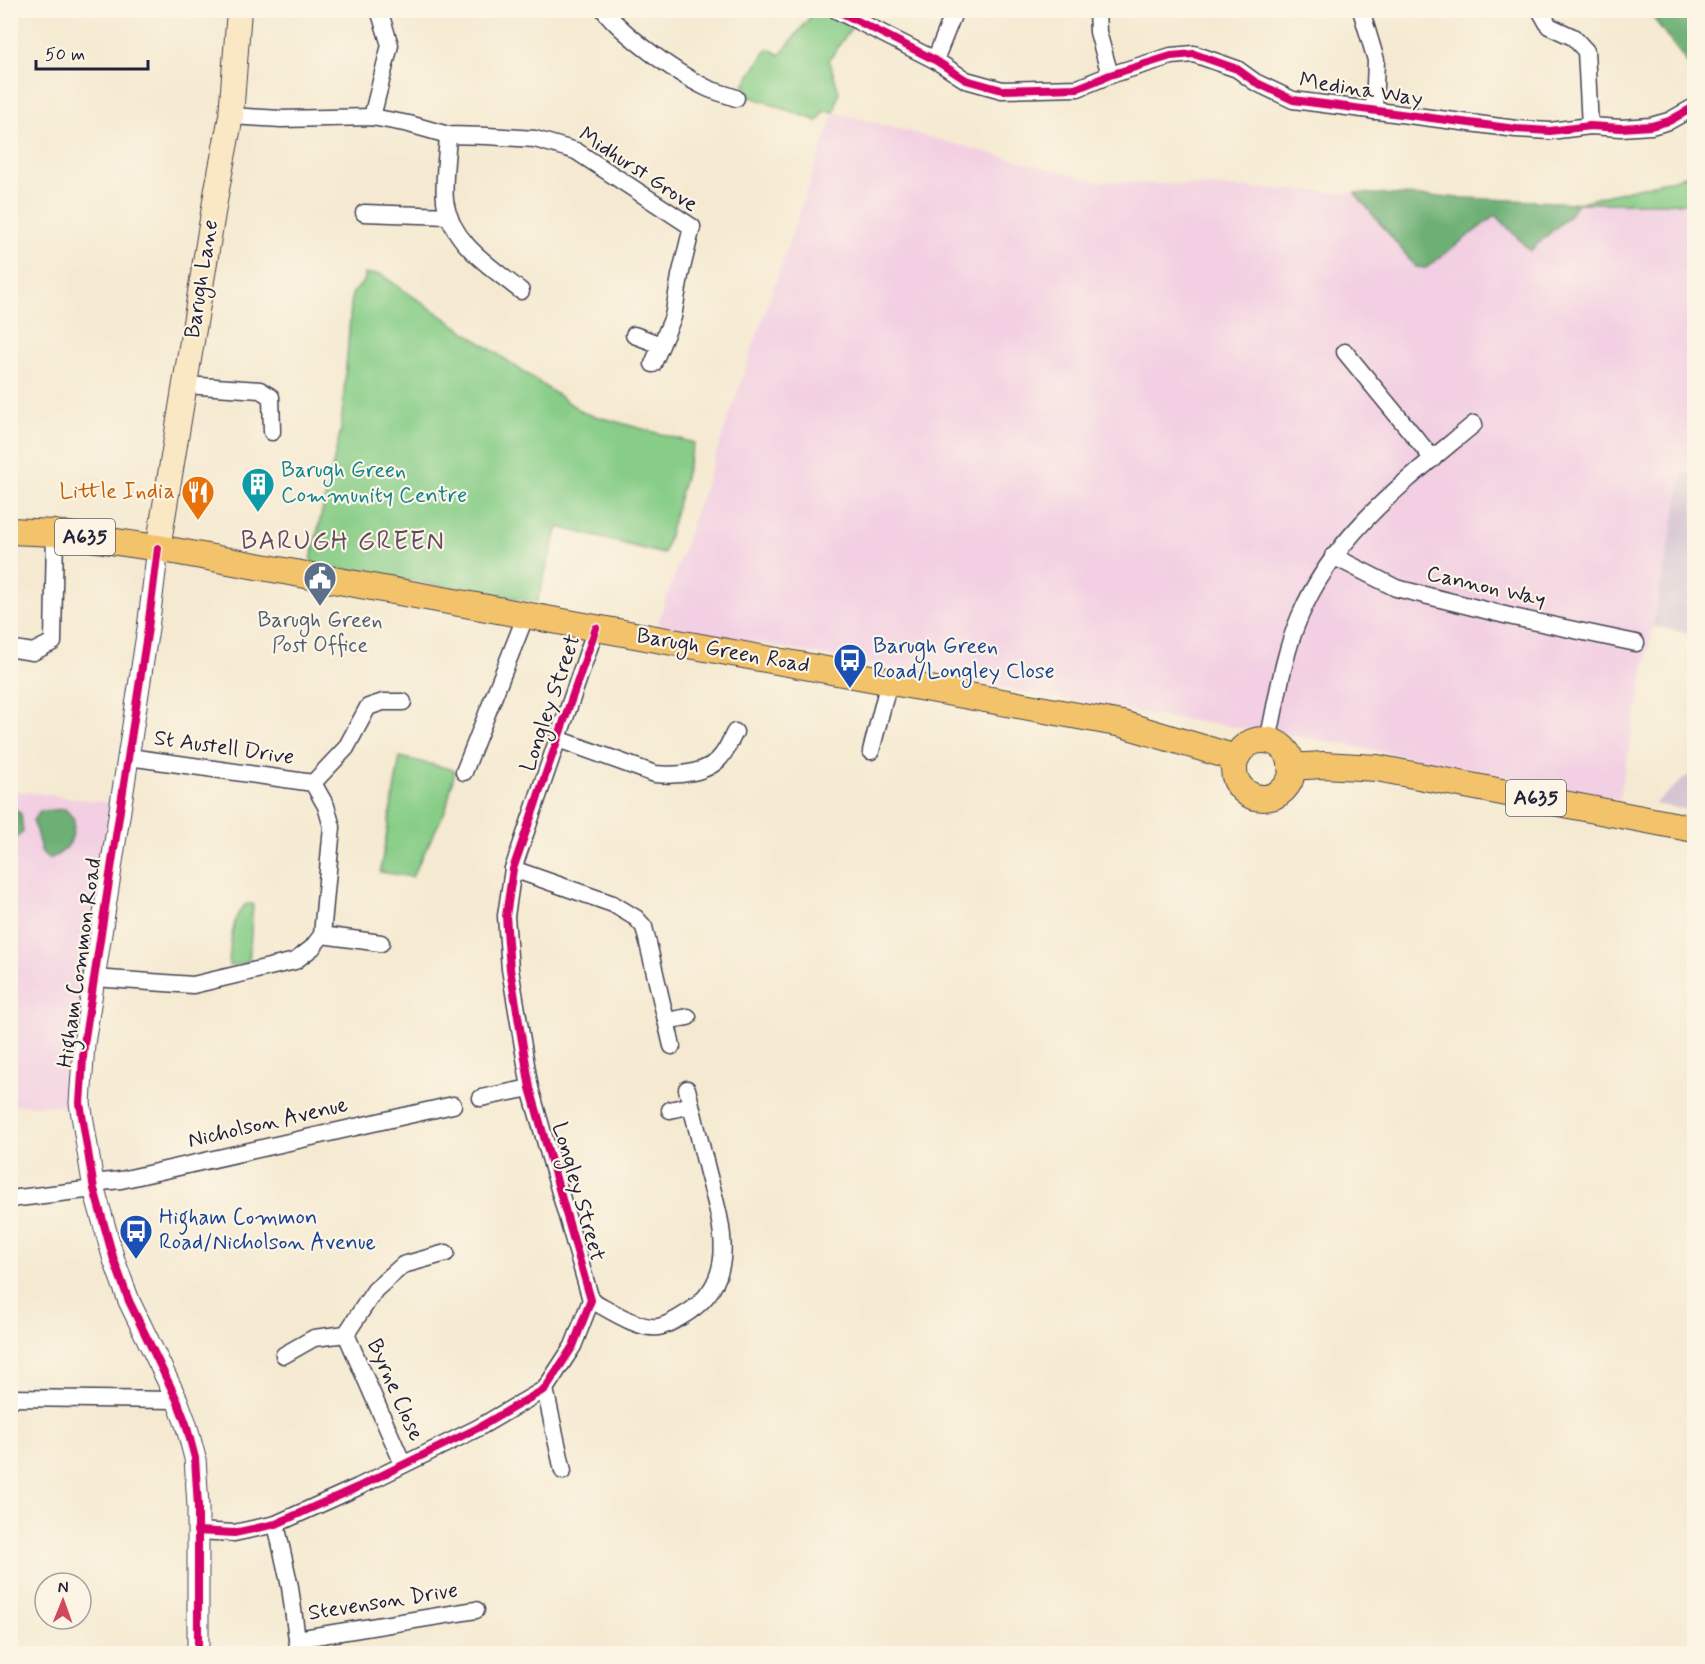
<svg xmlns="http://www.w3.org/2000/svg" width="1705" height="1664" font-family="Mynerve,sans-serif">
<style>
.built{fill:#f2cfe2}
.industrial{fill:#cfbdd0}
.green{fill:#87cd87;stroke:#547861;stroke-width:1.5}
.forest{fill:#6db074;stroke:#486958;stroke-width:1.5}
.lines{fill:none;stroke-linecap:round;stroke-linejoin:round}
.minor-casing{stroke:#424052;stroke-width:19}
.tertiary-casing{stroke:#424052;stroke-width:23}
.secondary-casing{stroke:#424052;stroke-width:26}
.primary-casing{stroke:#424052;stroke-width:28}
.minor{stroke:#fff;stroke-width:16}
.tertiary{stroke:#fff;stroke-width:21}
.secondary{stroke:#fae7c3;stroke-width:24}
.primary{stroke:#f2c36a;stroke-width:26}
.cycleway-casing{stroke:#fcf5e5;stroke-width:11}
.cycleway{stroke:#d6006c;stroke-width:8}
.labels{text-anchor:middle;dominant-baseline:central;stroke-width:4.5;stroke-linejoin:round;paint-order:stroke}
.shield{fill:#fcf5e5;stroke:#63616e;stroke-width:1.5}
.shield-label{font-size:21px;font-weight:bold;fill:#22223b}
.street-label{font-size:22px;fill:#22223b;stroke:#fcf5e5}
.culture-label{font-size:22px;fill:#0d838f;stroke:#fcf5e5;text-anchor:start}
.food-label{font-size:22px;fill:#c56008;stroke:#fcf5e5;text-anchor:end}
.service-label{font-size:22px;fill:#4e5e75;stroke:#fcf5e5}
.transit-label{font-size:22px;fill:#164399;stroke:#fcf5e5;text-anchor:start}
.quarter-label{font-size:26px;letter-spacing:1.5px;fill:#654863;stroke:#fcf5e5}
</style>
<rect width="100%" height="100%" fill="#fcf5e5"/>
<filter id="ink" filterUnits="userSpaceOnUse"><feTurbulence type="fractalNoise" baseFrequency=".0167" numOctaves="2"/><feDisplacementMap in="SourceGraphic" scale="12" xChannelSelector="R" yChannelSelector="G"/><feConvolveMatrix kernelMatrix="1 2 1 2 8 2 1 2 1" color-interpolation-filters="sRGB"/></filter>
<filter id="wash" filterUnits="userSpaceOnUse"><feTurbulence type="fractalNoise" baseFrequency=".008" numOctaves="4" result="noise"/><feDisplacementMap in="SourceGraphic" scale="24" xChannelSelector="R" yChannelSelector="G"/><feGaussianBlur stdDeviation="1.35" result="paint"/><feColorMatrix in="noise" values="0 0 0 0 0 0 0 0 0 0 0 0 0 0 0 0 0 1.4 0 .05"/><feComposite in="paint" operator="in"/></filter>
<g filter="url(#wash)">
<rect width="100%" height="100%" fill="#f5ead1"/>
<!-- built -->
<g class="built">
<polygon points="834,112 1096,181 1577,203 1694,203 1694,475 1683,473 1619,799 1327,741 1146,714 657,625"/>
<polygon points="11,790 110,803 82,975 68,1106 11,1105"/>
</g>
<!-- industrial -->
<g class="industrial">
<polygon points="1683,473 1694,475 1694,635 1653,626"/>
<polygon points="1694,770 1694,811 1654,804"/>
</g>
<!-- green -->
<g class="green">
<polygon points="815,11 822,11 854,24 829,60 839,92 834,112 824,111 818,121 748,96 747,86 743,86 768,48 780,55"/>
<polygon points="1694,174 1694,203 1577,203"/>
<polygon points="365,274 380,274 584,413 694,443 664,554 558,527 537,602 310,564 341,429 352,294 365,280"/>
<polygon points="400,757 455,770 446,809 412,877 380,872"/>
<path d="M247,904h6l-4,58 -20,4c1,-17 2,-53 18,-62z"/>
</g>
<!-- forest -->
<g class="forest">
<polygon points="1648,11 1689,11 1694,18 1694,72"/>
<polygon points="1355,193 1577,203 1569,216 1530,251 1496,215 1426,268 1416,267"/>
<polygon points="11,806 21,814 23,832 11,842"/>
<path d="M65,809l9,10c0,23 -5,31 -25,40l-7,-6 -9,-33 8,-9z"/>
</g>
</g>
<g filter="url(#ink)">
<g class="lines">
<defs>
<g id="minor">
<path d="M604,10c19,25 72,63 101,77 10,5 21,7 31,11"/>
<polyline points="836,10 935,60 966,80 1002,90 1078,88 1110,75 1171,56 1194,54 1237,69 1255,82 1293,100 1516,129 1550,131 1590,126 1621,128 1651,126 1669,121 1694,107"/>
<polyline points="1097,10 1098,32 1110,75"/>
<polyline points="1361,10 1376,60 1374,111"/>
<polyline points="1540,10 1549,26 1573,37 1586,51 1590,126"/>
<polyline points="935,60 955,10"/>
<polyline points="231,116 281,119 372,117 409,124 448,135 487,136 535,139 576,151 692,227 680,276 673,317 653,364"/>
<polyline points="372,117 390,45 379,10"/>
<path d="M448,135c-1,21 -5,45 -3,66 6,42 45,65 76,90"/>
<polyline points="364,213 449,216"/>
<polyline points="634,335 661,345"/>
<polyline points="1345,352 1433,459"/>
<polyline points="185,385 260,390 271,397 272,432"/>
<polyline points="1333,556 1396,588 1513,617 1636,643"/>
<polyline points="14,649 33,652 53,642 55,533"/>
<path d="M558,739l97,35c22,2 55,0 68,-20 5,-7 8,-15 12,-22"/>
<path d="M1268,741c9,-41 15,-86 32,-125 35,-83 106,-135 174,-192"/>
<polyline points="871,751 889,682"/>
<polyline points="464,772 526,615"/>
<polyline points="313,783 346,748 368,707 383,702 403,702"/>
<polyline points="513,869 613,904 636,918 644,927 647,939 672,1046"/>
<polyline points="322,935 381,943"/>
<polyline points="94,978 193,985 295,961 312,948 322,935 332,827 326,806 313,783 129,757"/>
<polyline points="666,1021 688,1017"/>
<polyline points="481,1098 530,1088"/>
<polyline points="670,1110 691,1105"/>
<polyline points="92,1183 121,1180 453,1105"/>
<polyline points="10,1199 94,1189"/>
<path d="M591,1300c17,9 48,30 67,27 11,-2 23,-10 32,-16 50,-35 31,-89 18,-138 -7,-28 -14,-56 -21,-84"/>
<polyline points="346,1334 403,1464"/>
<polyline points="284,1355 314,1338 346,1334 375,1290 403,1265 446,1253"/>
<polyline points="545,1389 563,1471"/>
<polyline points="10,1398 177,1400"/>
<polyline points="276,1524 290,1587 299,1654"/>
<polyline points="197,1531 234,1533 276,1524 358,1487 478,1428 545,1389 573,1346 591,1300 530,1088 510,969 506,916 513,869 596,628"/>
<polyline points="297,1639 476,1610"/>
</g>
<polyline id="tertiary" points="158,548 148,628 84,1044 80,1103 94,1189 114,1260 129,1301 177,1400 186,1424 195,1458 198,1506 198,1654"/>
<polyline id="secondary" points="158,548 217,189 231,116 239,10"/>
<g id="primary">
<polyline points="10,531 55,533 158,548 1122,724 1236,758"/>
<circle cx="1263" cy="769" r="29"/>
<polyline points="1291,767 1323,765 1377,768 1694,829"/>
</g>
</defs>
<!-- minor casing -->
<use href="#minor" class="minor-casing"/>
<!-- tertiary casing -->
<use href="#tertiary" class="tertiary-casing"/>
<!-- secondary casing -->
<use href="#secondary" class="secondary-casing"/>
<!-- primary casing -->
<use href="#primary" class="primary-casing"/>
<!-- minor -->
<use href="#minor" class="minor"/>
<!-- tertiary -->
<use href="#tertiary" class="tertiary"/>
<!-- secondary -->
<use href="#secondary" class="secondary"/>
<!-- primary -->
<use href="#primary" class="primary"/>
<defs>
<g id="cycleway">
<polyline points="836,10 935,60 966,80 1002,90 1078,88 1110,75 1171,56 1194,54 1237,69 1255,82 1293,100 1516,129 1550,131 1590,126 1621,128 1651,126 1669,121 1694,107"/>
<polyline points="158,548 148,628 84,1044 80,1103 94,1189 114,1260 129,1301 177,1400 186,1424 195,1458 198,1506 198,1654"/>
<polyline points="197,1531 234,1533 276,1524 358,1487 478,1428 545,1389 573,1346 591,1300 530,1088 510,969 506,916 513,869 596,628"/>
</g>
</defs>
<!-- cycleway casing -->
<use href="#cycleway" class="cycleway-casing"/>
<!-- cycleway -->
<use href="#cycleway" class="cycleway"/>
</g>
</g>
<!-- icons -->
<defs>
<symbol id="building-pin" viewBox="-11 -11 22 30"><path d="M0 17L-7.5 6A9.5 9.5 0 1 1 7.5 6Z" fill="#0f9aa8" stroke="#fcf5e5"/><path d="M-4-6H4V6H1V3H-1V6H-4ZM-2.5-4.3h1.7v1.8h-1.7ZM.8-4.3h1.7v1.8H.8ZM-2.5-1h1.7V.8h-1.7ZM.8-1h1.7V.8H.8Z" fill="#fff"/></symbol>
<symbol id="restaurant-pin" viewBox="-11 -11 22 30"><path d="M0 17L-7.5 6A9.5 9.5 0 1 1 7.5 6Z" fill="#e8710a" stroke="#fcf5e5"/><path d="M-5-6h1v4h1v-4h1v4h1v-4h1v5L-1.5 .5V6h-2V.5L-5-1ZM5-6V6H3V1.5H1.5Q1.5-4 5-6Z" fill="#fff"/></symbol>
<symbol id="civic-pin" viewBox="-11 -11 22 30"><path d="M0 17L-7.5 6A9.5 9.5 0 1 1 7.5 6Z" fill="#5c6f8a" stroke="#fcf5e5"/><path d="M-.6-6.5H3V-4.5H.6V-3L4-1V1h2V6H-6V1h2V-1L-.6-3ZM-1.2 2.5V6h2.4V2.5Z" fill="#fff"/></symbol>
<symbol id="bus-pin" viewBox="-11 -11 22 30"><path d="M0 17L-7.5 6A9.5 9.5 0 1 1 7.5 6Z" fill="#1a4fb4" stroke="#fcf5e5"/><path d="M-5-6H5V4H4V6H2V4H-2V6H-4V4H-5ZM-3.5-4V0h7V-4ZM-3.5 1.2v1.5H-2V1.2ZM2 1.2v1.5H3.5V1.2Z" fill="#fff"/></symbol>
</defs>
<g fill-rule="evenodd">
<use href="#building-pin" x="239" y="465" width="38" height="52"/>
<use href="#restaurant-pin" x="179" y="473" width="38" height="52"/>
<use href="#civic-pin" x="301" y="559" width="38" height="52"/>
<use href="#bus-pin" x="831" y="641" width="38" height="52"/>
<use href="#bus-pin" x="117" y="1212" width="38" height="52"/>
</g>
<g class="labels">
<!-- shield labels -->
<g class="shield">
<rect x="55" y="519" width="60" height="36" rx="4.5"/>
<rect x="1506" y="780" width="60" height="36" rx="4.5"/>
</g>
<g class="shield-label">
<text x="85" y="537">A635</text>
<text x="1536" y="798">A635</text>
</g>
<!-- street labels -->
<g class="street-label">
<text transform="translate(1361 90) rotate(9)">Medina Way</text>
<text transform="translate(638 170) rotate(33)">Midhurst Grove</text>
<text transform="translate(202 279) rotate(-81)">Barugh Lane</text>
<text transform="translate(1486 587) rotate(13)">Cannon Way</text>
<text transform="translate(723 651) rotate(10)">Barugh Green Road</text>
<text transform="translate(551 703) rotate(-71)">Longley Street</text>
<text transform="translate(224 748) rotate(8)">St Austell Drive</text>
<text transform="translate(80 963) rotate(-82)">Higham Common Road</text>
<text transform="translate(268 1123) rotate(-13)">Nicholson Avenue</text>
<text transform="translate(578 1192) rotate(74)">Longley Street</text>
<text transform="translate(395 1390) rotate(66)">Byrne Close</text>
<text transform="translate(383 1602) rotate(-9)">Stevenson Drive</text>
</g>
<!-- culture labels -->
<g class="culture-label">
<text x="281" y="471">Barugh Green<tspan x="281" dy="25">Community Centre</tspan></text>
</g>
<!-- food labels -->
<g class="food-label">
<text x="175" y="492">Little India</text>
</g>
<!-- service labels -->
<g class="service-label">
<text x="320" y="621">Barugh Green<tspan x="320" dy="25">Post Office</tspan></text>
</g>
<!-- transit labels -->
<g class="transit-label">
<text x="873" y="647">Barugh Green<tspan x="873" dy="25">Road/Longley Close</tspan></text>
<text x="159" y="1218">Higham Common<tspan x="159" dy="25">Road/Nicholson Avenue</tspan></text>
</g>
<!-- quarter labels -->
<g class="quarter-label">
<text x="343" y="542">BARUGH GREEN</text>
</g>
</g>
<!-- margin -->
<rect width="1705" height="1664" fill="none" stroke="#fcf5e5" stroke-width="36"/>
<!-- north arrow -->
<g transform="translate(63 1601) rotate(1)"><circle r="28" fill="#fcf5e5" stroke="#a5a1a1" stroke-width="1.5"/>
<path d="M0-4.5L10 22L0 15L-10 22Z" fill="#d1495b"/>
<text y="-9" font-size="16" font-weight="bold" text-anchor="middle" fill="#22223b">N</text>
</g>
<!-- scale -->
<path d="M36 60v9h112v-9" fill="none" stroke="#22223b" stroke-width="3"/>
<text x="45" y="60" font-size="18" fill="#22223b" stroke="#fcf5e5" stroke-width="4.5" paint-order="stroke">50 m</text>
</svg>
